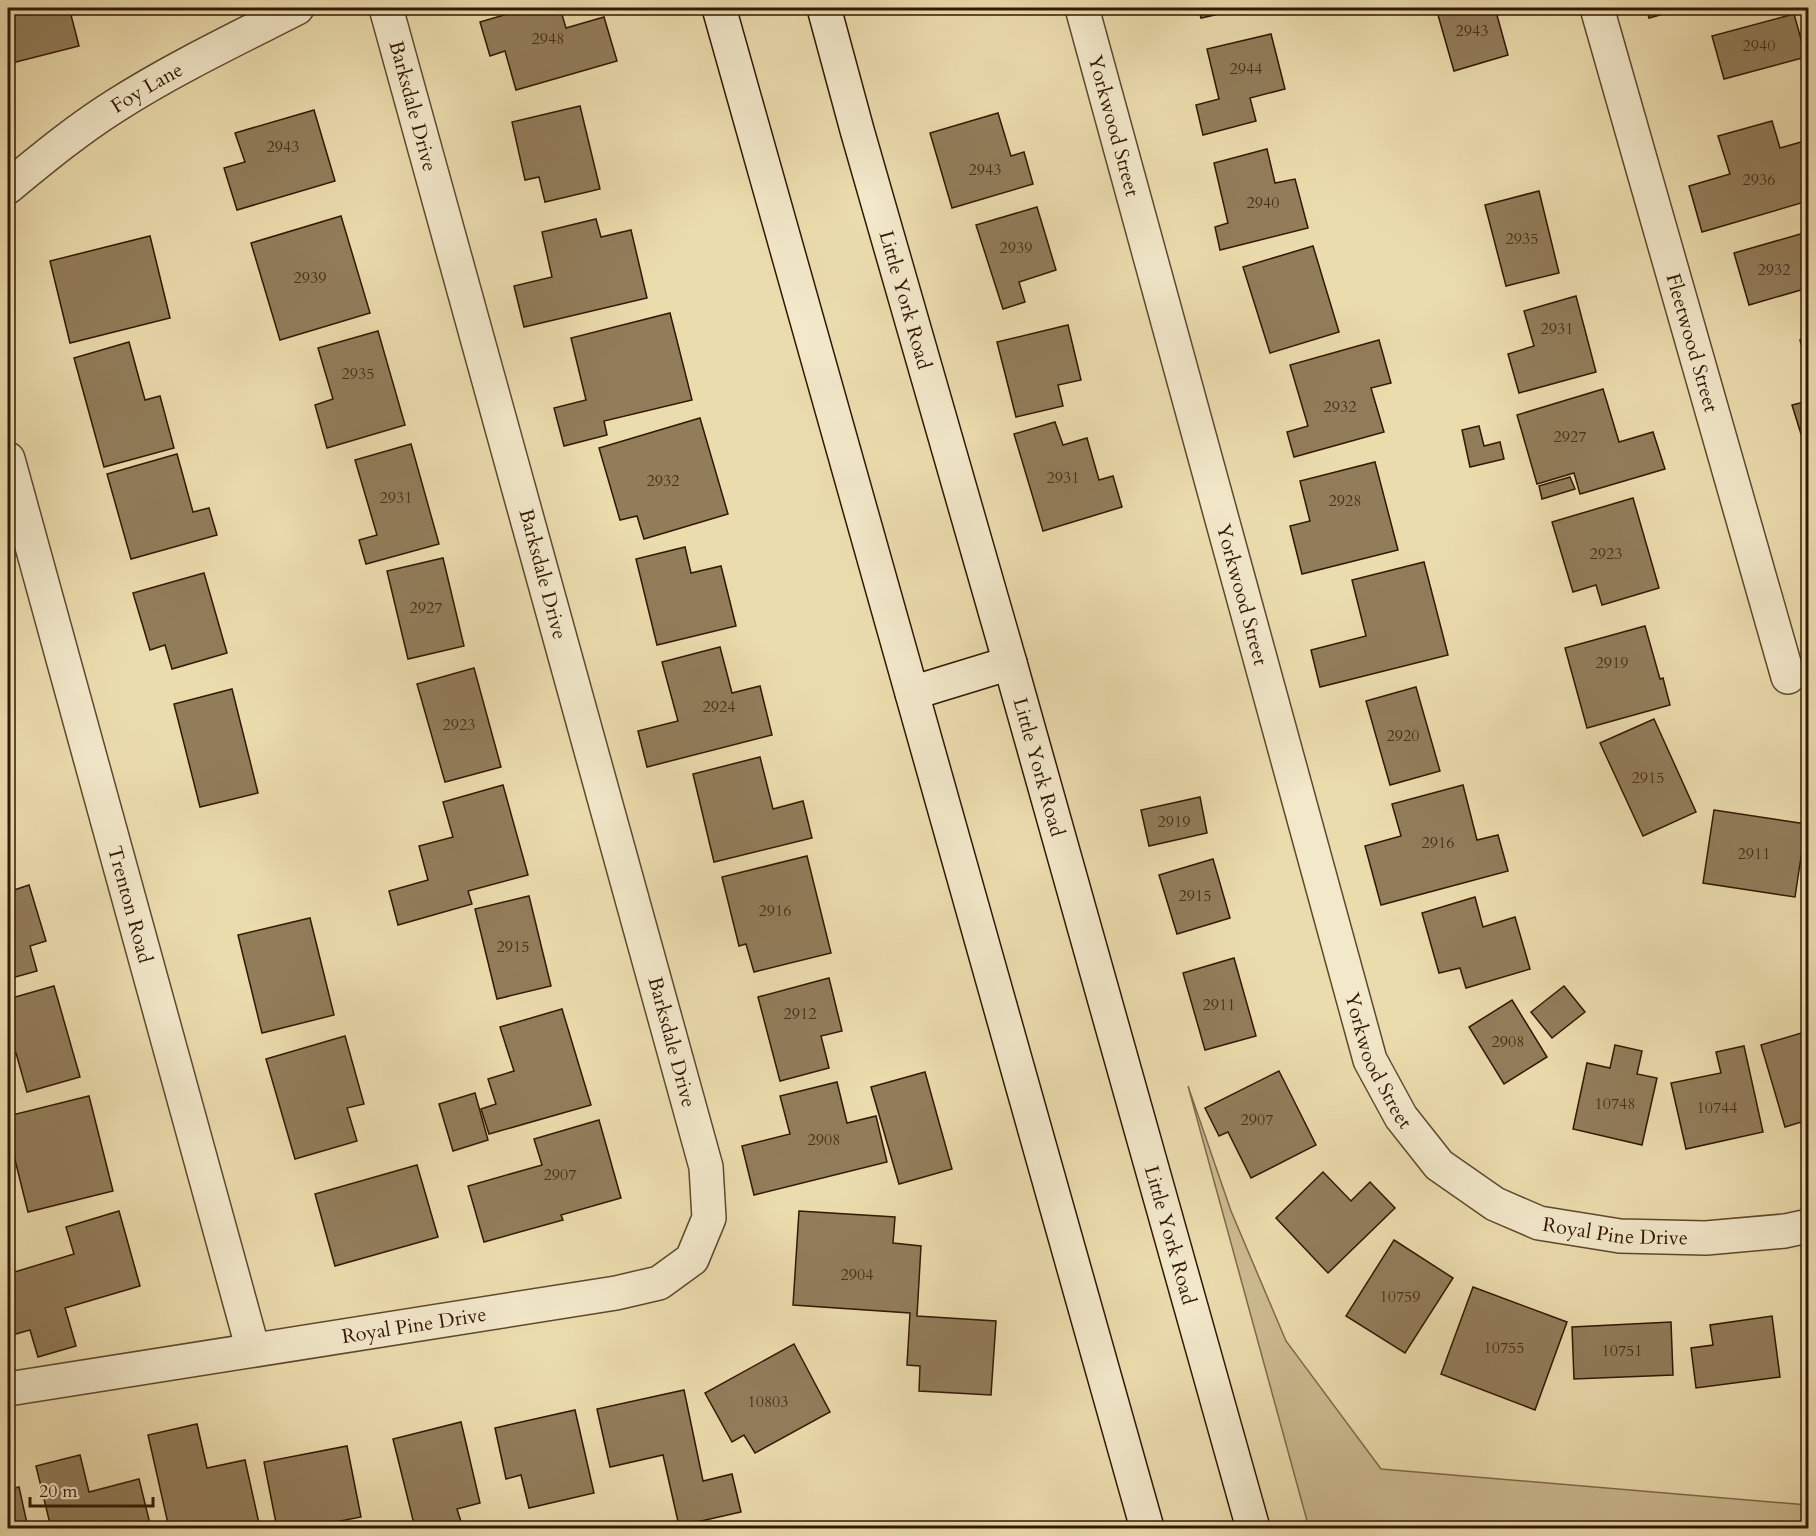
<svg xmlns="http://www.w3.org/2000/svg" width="1816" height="1536" font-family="Cardo,serif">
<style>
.green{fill:#ccbb91;stroke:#7f694a;stroke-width:1.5}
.building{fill:#927d5b;stroke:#321702;stroke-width:1.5}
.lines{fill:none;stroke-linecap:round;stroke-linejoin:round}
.minor-casing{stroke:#60482d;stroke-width:36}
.tertiary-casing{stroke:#60482d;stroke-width:36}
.secondary-casing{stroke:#321702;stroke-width:36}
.minor{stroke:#f2e8ca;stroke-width:33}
.tertiary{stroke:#f2e8ca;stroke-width:33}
.secondary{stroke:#f2e8ca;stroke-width:33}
.labels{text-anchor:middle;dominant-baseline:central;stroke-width:4.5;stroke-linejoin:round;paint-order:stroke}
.number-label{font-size:16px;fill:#4a3018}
.street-label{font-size:20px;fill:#321702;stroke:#f2e8ca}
</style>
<rect width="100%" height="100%" fill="#ebdcae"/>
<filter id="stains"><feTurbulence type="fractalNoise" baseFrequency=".00333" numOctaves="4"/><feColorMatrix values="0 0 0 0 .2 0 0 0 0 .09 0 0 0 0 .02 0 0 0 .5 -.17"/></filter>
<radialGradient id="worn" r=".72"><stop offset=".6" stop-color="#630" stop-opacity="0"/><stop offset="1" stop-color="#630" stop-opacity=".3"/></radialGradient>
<!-- green -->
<polygon class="green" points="1188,1086 1231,1211 1286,1341 1381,1469 1808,1505 1808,1528 1309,1528"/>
<!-- building -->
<g class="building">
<polygon points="8,8 102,8 71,15 79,46 8,64"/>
<polygon points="528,8 560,8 566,28 604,17 617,61 516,90 505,51 490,56 480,22"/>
<polygon points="1198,8 1246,8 1201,18"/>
<polygon points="1436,8 1495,8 1508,55 1454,71"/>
<polygon points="1646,8 1685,8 1649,18"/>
<polygon points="1794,14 1806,57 1724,79 1712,36"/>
<polygon points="1271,34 1285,89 1250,98 1256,121 1203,135 1196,105 1219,99 1207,49"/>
<polygon points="580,106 600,189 545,202 539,177 525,180 512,122"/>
<polygon points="314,110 335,181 237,210 224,168 245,162 235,133"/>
<polygon points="998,113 1011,156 1024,152 1033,184 952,208 930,133"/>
<polygon points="1772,121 1780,148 1808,140 1808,201 1702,232 1689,186 1730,174 1718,136"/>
<polygon points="1267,149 1275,183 1295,179 1308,228 1220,250 1215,227 1228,223 1214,163"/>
<polygon points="1539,191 1559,273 1506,286 1485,205"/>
<polygon points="1037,207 1056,270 1019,282 1025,302 1003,309 976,225"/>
<polygon points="341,216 370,313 280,340 251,243"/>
<polygon points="596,219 601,237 631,230 647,298 524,327 514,286 552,277 542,232"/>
<polygon points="1804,233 1808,249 1808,288 1749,305 1734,253"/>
<polygon points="150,236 170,318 70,343 50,261"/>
<polygon points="1313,246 1339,332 1270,353 1243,267"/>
<polygon points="1576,296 1596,372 1519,393 1508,354 1534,346 1524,311"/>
<polygon points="670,313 692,400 604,421 607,435 564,446 554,408 586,400 571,338"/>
<polygon points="1068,325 1081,380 1058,385 1063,406 1016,417 997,342"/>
<polygon points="378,331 405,425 327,448 315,405 333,399 318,348"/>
<polygon points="1808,338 1808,368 1800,340"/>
<polygon points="1379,340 1391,383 1371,388 1384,432 1294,457 1287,432 1308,426 1290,365"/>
<polygon points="129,342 145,400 160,396 174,448 104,467 74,358"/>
<polygon points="1603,389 1619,442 1653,432 1665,469 1580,494 1574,473 1537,484 1517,415"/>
<polygon points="1808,401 1808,432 1801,434 1792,405"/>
<polygon points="700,418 728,514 644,539 637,516 620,520 599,448"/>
<polygon points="1055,422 1063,445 1087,438 1099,480 1113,476 1122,507 1043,531 1014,434"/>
<polygon points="1479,426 1484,446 1500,442 1504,459 1470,467 1462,430"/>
<polygon points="411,444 439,544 366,564 359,540 377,535 355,460"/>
<polygon points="177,454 193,512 209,508 217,535 131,559 107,474"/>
<polygon points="1375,462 1398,550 1302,574 1290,526 1310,521 1300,481"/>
<polygon points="1570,477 1575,489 1542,499 1539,486"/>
<polygon points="1633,498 1659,588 1602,605 1596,585 1573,592 1552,522"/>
<polygon points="685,547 691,573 721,566 736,626 657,645 636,559"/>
<polygon points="443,558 464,646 408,659 387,571"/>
<polygon points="1424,562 1448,655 1320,687 1311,650 1366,636 1352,580"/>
<polygon points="204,573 227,653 172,669 165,645 150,650 133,593"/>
<polygon points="1645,626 1660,679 1663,678 1670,705 1587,728 1565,648"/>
<polygon points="720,647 732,693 760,686 772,735 647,767 638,731 678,721 662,662"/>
<polygon points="474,668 501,767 445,782 417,684"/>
<polygon points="1416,687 1440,771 1390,785 1366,701"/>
<polygon points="232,689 258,793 200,807 174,704"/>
<polygon points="1654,719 1696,812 1643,836 1600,743"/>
<polygon points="760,757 773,809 803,801 812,838 714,862 693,774"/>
<polygon points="503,785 528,875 468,891 472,904 398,925 389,891 428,880 419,846 453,837 443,802"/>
<polygon points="1463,785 1477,840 1498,835 1508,871 1381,905 1365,846 1401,836 1392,804"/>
<polygon points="1200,797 1207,833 1149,846 1141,810"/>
<polygon points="1714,810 1806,824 1795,897 1703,883"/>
<polygon points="807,856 831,953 754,972 746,944 739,946 722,877"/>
<polygon points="1213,859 1230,918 1177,934 1159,875"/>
<polygon points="29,885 46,941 30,946 37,971 8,979 8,892"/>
<polygon points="529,896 551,986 497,999 475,909"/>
<polygon points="1475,897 1483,927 1515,917 1530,969 1466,988 1460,968 1439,973 1422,913"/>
<polygon points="310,918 334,1015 262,1033 238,935"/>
<polygon points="1234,958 1256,1036 1205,1050 1183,973"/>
<polygon points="829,978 842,1031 821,1036 829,1068 780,1081 758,997"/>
<polygon points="54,986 80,1077 27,1092 16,1053 8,1056 8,999"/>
<polygon points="1564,986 1585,1012 1552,1038 1531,1012"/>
<polygon points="1512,1000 1547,1057 1504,1084 1469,1027"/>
<polygon points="562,1009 591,1105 489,1134 481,1109 496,1104 488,1079 514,1071 500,1027"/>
<polygon points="1808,1031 1808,1120 1785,1127 1761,1045"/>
<polygon points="345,1036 364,1104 347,1108 357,1141 295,1159 266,1059"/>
<polygon points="1615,1045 1642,1051 1637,1074 1657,1078 1642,1145 1573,1129 1587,1063 1610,1068"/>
<polygon points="1744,1046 1763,1132 1686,1149 1671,1083 1721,1073 1716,1052"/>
<polygon points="1279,1071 1316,1145 1251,1178 1228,1132 1219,1136 1205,1108"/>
<polygon points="925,1072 952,1169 899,1184 871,1087"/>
<polygon points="837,1082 847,1123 876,1116 887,1162 754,1195 742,1146 790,1134 780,1096"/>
<polygon points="475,1093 488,1140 453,1151 439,1104"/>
<polygon points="89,1096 113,1191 28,1212 8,1132 8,1116"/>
<polygon points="599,1120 621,1198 561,1215 563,1220 484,1242 468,1186 542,1165 534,1139"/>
<polygon points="417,1165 438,1237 335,1266 315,1194"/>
<polygon points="1323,1172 1351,1201 1370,1182 1395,1208 1328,1273 1276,1218"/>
<polygon points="119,1211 140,1286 65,1308 76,1346 38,1357 30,1330 12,1335 8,1321 8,1274 74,1254 66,1227"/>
<polygon points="799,1211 895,1217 893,1243 921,1246 917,1316 996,1321 991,1395 919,1391 920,1366 907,1365 910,1313 793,1305"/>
<polygon points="1394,1240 1453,1278 1405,1353 1346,1316"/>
<polygon points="1473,1287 1567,1322 1535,1410 1441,1374"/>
<polygon points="1772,1316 1780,1377 1696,1388 1691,1348 1713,1345 1710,1325"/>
<polygon points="1671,1322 1673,1375 1574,1379 1572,1327"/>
<polygon points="794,1344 830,1412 755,1453 744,1435 732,1442 705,1393"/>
<polygon points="684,1390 703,1481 732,1474 741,1512 679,1526 663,1455 610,1467 597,1409"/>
<polygon points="575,1410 594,1493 529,1508 521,1475 506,1479 495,1428"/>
<polygon points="461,1422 480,1503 457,1509 463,1528 415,1528 393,1439"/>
<polygon points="197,1424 207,1468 245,1460 260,1528 169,1528 148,1435"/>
<polygon points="347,1446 361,1517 305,1528 277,1528 264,1462"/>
<polygon points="80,1455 89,1492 139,1479 151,1528 51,1528 36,1466"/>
<polygon points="19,1487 28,1528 8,1528 8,1490"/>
</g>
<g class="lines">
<defs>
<g id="minor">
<path id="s1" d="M1082,8l288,1052 31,57 38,48 56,39 44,19 81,13 86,2 79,-7 23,-5"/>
<path id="s2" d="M1597,8l191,669"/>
<path id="s3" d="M8,459l245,891"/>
<path id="s4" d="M8,1389l608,-96 43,-10 33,-24 17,-41 -3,-51 -320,-1159"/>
</g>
<g id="tertiary">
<path id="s5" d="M8,187c34,-28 69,-57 107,-81 58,-37 121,-67 182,-98"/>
</g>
<g id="secondary">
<polyline points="719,8 1147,1528"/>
<path id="s6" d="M824,8l33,122 153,533 243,865"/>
<polyline points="912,693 1010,663"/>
</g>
</defs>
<!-- minor casing -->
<use href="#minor" class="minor-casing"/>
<!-- tertiary casing -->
<use href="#tertiary" class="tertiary-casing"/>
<!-- secondary casing -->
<use href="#secondary" class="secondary-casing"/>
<!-- minor -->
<use href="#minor" class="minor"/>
<!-- tertiary -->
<use href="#tertiary" class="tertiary"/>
<!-- secondary -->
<use href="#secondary" class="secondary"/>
</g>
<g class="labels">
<!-- number labels -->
<g class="number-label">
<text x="1472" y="31">2943</text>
<text x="548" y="39">2948</text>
<text x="1759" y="46">2940</text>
<text x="1246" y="69">2944</text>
<text x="283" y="147">2943</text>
<text x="985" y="170">2943</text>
<text x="1759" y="180">2936</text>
<text x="1263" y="203">2940</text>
<text x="1522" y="239">2935</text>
<text x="1016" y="248">2939</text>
<text x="1774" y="270">2932</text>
<text x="310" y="278">2939</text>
<text x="1557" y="329">2931</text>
<text x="358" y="374">2935</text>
<text x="1340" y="407">2932</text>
<text x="1570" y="437">2927</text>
<text x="1063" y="478">2931</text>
<text x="663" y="481">2932</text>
<text x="396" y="498">2931</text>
<text x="1345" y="501">2928</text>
<text x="1606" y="554">2923</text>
<text x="426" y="608">2927</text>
<text x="1612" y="663">2919</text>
<text x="719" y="707">2924</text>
<text x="459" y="725">2923</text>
<text x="1403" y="736">2920</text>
<text x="1648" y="778">2915</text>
<text x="1174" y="822">2919</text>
<text x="1438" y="843">2916</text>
<text x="1754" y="854">2911</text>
<text x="1195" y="896">2915</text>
<text x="775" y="911">2916</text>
<text x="513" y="947">2915</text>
<text x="1219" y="1005">2911</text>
<text x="800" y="1014">2912</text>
<text x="1508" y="1042">2908</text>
<text x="1615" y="1104">10748</text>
<text x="1717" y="1108">10744</text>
<text x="1257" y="1120">2907</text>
<text x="824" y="1140">2908</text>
<text x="560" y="1175">2907</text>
<text x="857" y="1275">2904</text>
<text x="1400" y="1297">10759</text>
<text x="1504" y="1348">10755</text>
<text x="1622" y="1351">10751</text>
<text x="768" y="1402">10803</text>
</g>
<!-- street labels -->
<g class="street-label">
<text stroke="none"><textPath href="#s5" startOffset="171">Foy Lane</textPath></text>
<text transform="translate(413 106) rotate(75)">Barksdale Drive</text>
<text stroke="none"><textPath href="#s1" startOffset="122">Yorkwood Street</textPath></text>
<text stroke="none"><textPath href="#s6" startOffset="303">Little York Road</textPath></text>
<text stroke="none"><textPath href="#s2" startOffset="348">Fleetwood Street</textPath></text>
<text transform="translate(543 574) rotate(75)">Barksdale Drive</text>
<text stroke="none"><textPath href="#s1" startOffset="608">Yorkwood Street</textPath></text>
<text stroke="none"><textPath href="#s6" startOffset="789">Little York Road</textPath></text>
<text stroke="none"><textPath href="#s3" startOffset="462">Trenton Road</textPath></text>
<text transform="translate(672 1042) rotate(75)">Barksdale Drive</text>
<text stroke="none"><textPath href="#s1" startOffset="1094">Yorkwood Street</textPath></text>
<text stroke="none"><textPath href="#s1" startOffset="1410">Royal Pine Drive</textPath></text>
<text stroke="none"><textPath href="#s6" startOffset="1275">Little York Road</textPath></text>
<text stroke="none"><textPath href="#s4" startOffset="411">Royal Pine Drive</textPath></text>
</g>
</g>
<!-- margin -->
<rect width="1816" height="1536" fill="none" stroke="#ebdcae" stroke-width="30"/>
<rect x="9" y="9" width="1798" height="1518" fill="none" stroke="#321702" stroke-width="3"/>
<rect x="15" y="15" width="1786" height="1506" fill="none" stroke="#321702" stroke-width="1.5"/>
<!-- scale -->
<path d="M30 1497v9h123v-9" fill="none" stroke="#321702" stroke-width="3"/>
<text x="39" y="1497" font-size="18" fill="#321702" stroke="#f2e8ca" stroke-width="4.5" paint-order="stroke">20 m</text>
<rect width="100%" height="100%" filter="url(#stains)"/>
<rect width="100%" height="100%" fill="url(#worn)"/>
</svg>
